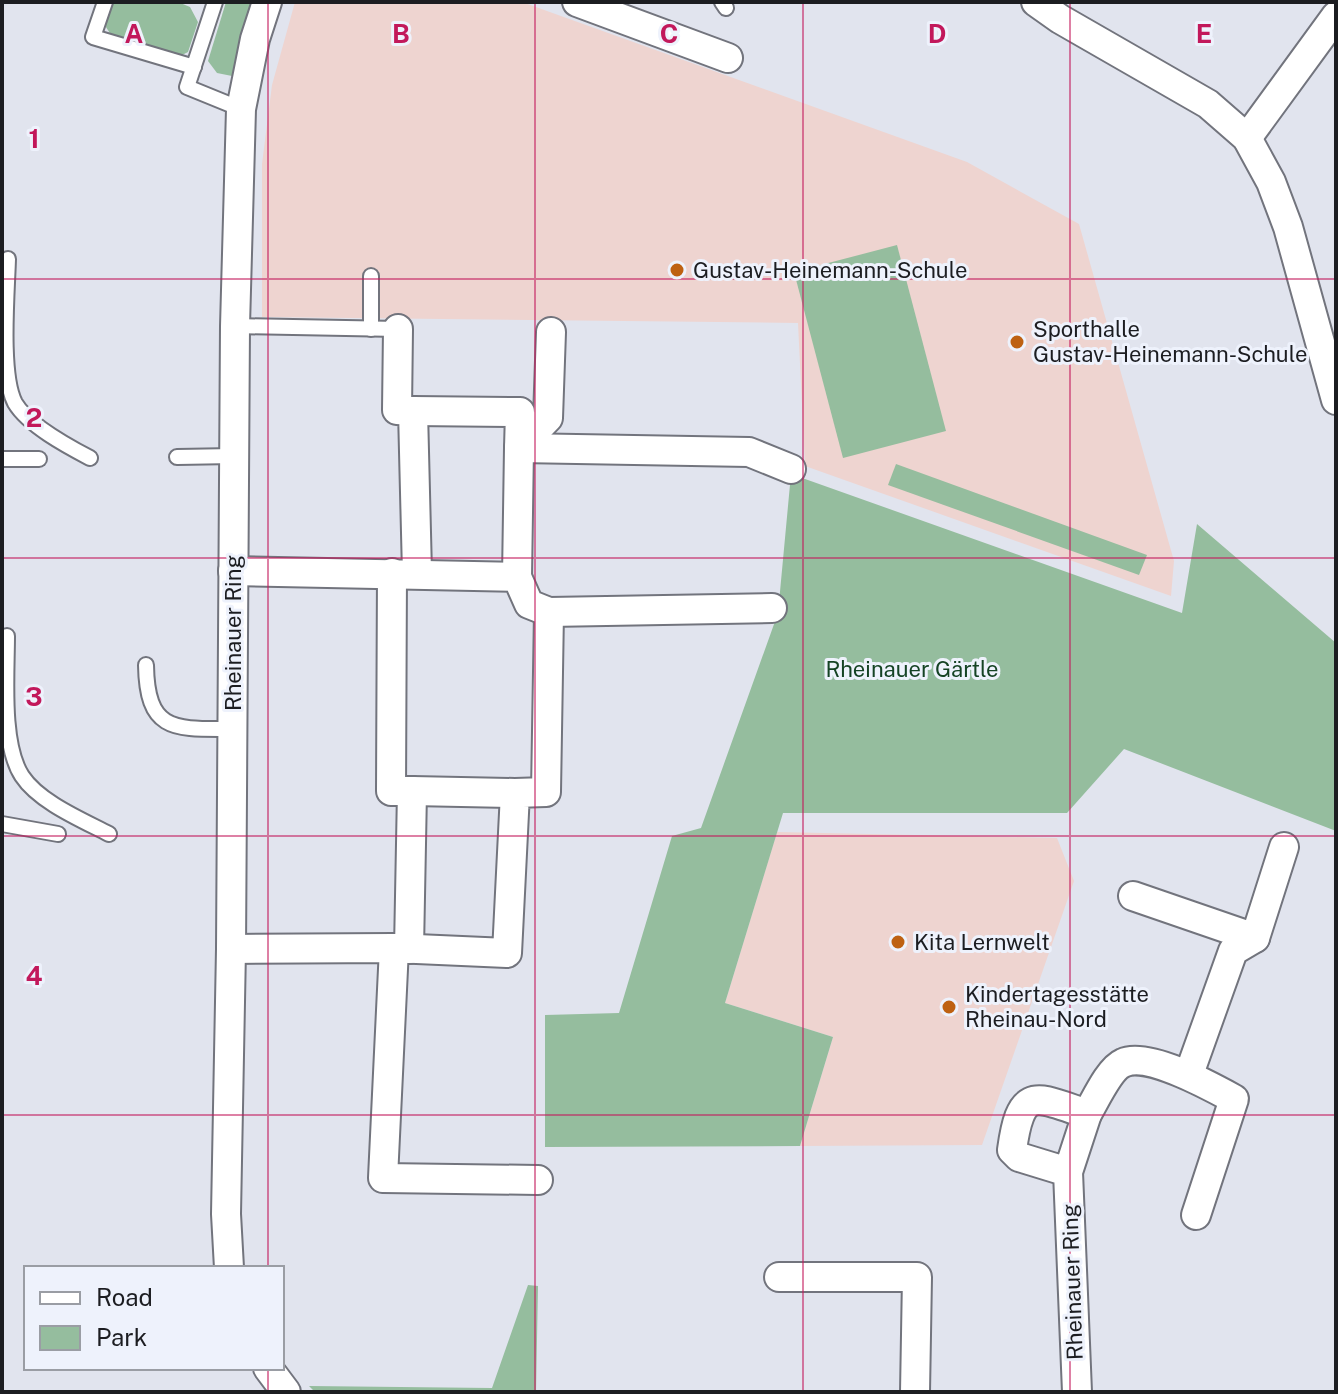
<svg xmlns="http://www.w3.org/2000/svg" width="1338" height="1394" font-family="'Public Sans',sans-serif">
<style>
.education{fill:#eed4d0}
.green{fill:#95bd9e}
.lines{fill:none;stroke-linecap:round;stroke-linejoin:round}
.service-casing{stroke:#72747d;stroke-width:18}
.minor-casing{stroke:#72747d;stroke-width:32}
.service{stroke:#fff;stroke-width:14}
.minor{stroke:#fff;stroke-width:28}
.grid{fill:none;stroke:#c2185b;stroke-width:2;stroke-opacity:0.55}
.poi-dot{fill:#be6112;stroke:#eef2fc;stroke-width:3}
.labels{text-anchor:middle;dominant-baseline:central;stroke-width:6;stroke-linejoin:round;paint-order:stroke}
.poi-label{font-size:22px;fill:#1c1d21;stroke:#eef2fc;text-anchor:start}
.street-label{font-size:22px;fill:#1c1d21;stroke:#eef2fc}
.park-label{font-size:22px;fill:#154324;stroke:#eef2fc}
.grid-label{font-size:26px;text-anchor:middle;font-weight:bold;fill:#c2185b;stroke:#eef2fc;stroke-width:6;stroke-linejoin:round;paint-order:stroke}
</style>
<rect width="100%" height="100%" fill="#e1e4ee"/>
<!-- education -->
<g class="education">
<polygon points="295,2 522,2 967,162 1079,224 1174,561 1171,596 805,466 798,323 262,317 262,164 272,85"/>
<polygon points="777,832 1057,838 1074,881 982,1145 800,1146 833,1037 725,1003"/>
</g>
<!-- green -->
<g class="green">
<polygon points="112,2 178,2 190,7 198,22 188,52 174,59 113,38 104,24"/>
<polygon points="226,2 254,2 232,76 217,73 208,61"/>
<polygon points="897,245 946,431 843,458 794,272"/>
<polygon points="896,464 1147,555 1139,575 888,485"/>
<polygon points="791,474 1182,613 1197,524 1336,643 1336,831 1124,749 1067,813 783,813 725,1003 833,1037 800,1146 545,1147 545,1015 619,1013 672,836 701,828 778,613"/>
<polygon points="528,1285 538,1286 536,1392 315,1392 309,1386 492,1388"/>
</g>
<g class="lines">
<defs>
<g id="service">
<polyline points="105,2 93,37 194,67"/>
<polyline points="215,2 187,87 241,109"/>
<polyline points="722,2 726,8"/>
<path d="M8,259c-1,34 -8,116 7,144 13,22 52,43 75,55"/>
<polyline points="235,326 398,329"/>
<polyline points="371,329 371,276"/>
<polyline points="177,457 234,456"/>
<polyline points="2,459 39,459"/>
<path d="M7,636c0,38 -6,108 15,140 17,26 60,44 87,58"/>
<path d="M146,665c1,68 29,64 87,64"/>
<polyline points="2,824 58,834"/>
</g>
<g id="minor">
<polyline points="577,2 728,58"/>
<polyline points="1036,2 1060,19 1208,104 1247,138 1271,182 1288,227 1336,400"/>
<polyline points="1247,138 1336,16"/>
<polyline points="398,329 397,410 413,411 417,573"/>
<polyline points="413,411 520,412 519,448 749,452 791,469"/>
<polyline points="233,571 517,577 529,604 549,612 772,608"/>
<polyline points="392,573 391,791 412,791 409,949"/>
<polyline points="517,577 519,448 548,418 551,332"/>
<polyline points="412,791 515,793"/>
<polyline points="1133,896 1255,938"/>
<polyline points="394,948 383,1178 538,1180"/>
<polyline points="231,949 394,948 507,953 515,793 546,792 549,612"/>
<polyline points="1189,1074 1233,951 1255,938 1284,847"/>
<path d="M1087,1114c8,-13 22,-45 36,-51 24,-12 89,24 111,36l-38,116"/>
<path d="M1068,1172l-49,-15 -7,-7c9,-66 24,-53 75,-36l-19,58 9,220"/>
<polyline points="229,1268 226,1214 231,949 235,326 241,109 255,39 267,2"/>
<polyline points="779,1277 917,1277 915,1392"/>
<polyline points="268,1368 286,1392"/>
</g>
</defs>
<!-- service casing -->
<use href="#service" class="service-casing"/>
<!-- minor casing -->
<use href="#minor" class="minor-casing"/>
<!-- service -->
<use href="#service" class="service"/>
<!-- minor -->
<use href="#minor" class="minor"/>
</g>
<!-- grid -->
<path class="grid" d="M268,2v1266M535,2v1390M803,2v1390M1070,2v1390M2,279h1334M2,558h1334M2,836h1334M2,1115h1334M268,1368v24"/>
<!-- markers -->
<g class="poi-dot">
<circle cx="677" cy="270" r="8"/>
<circle cx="1017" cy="342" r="8"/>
<circle cx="898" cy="942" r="8"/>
<circle cx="949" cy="1007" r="8"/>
</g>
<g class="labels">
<!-- poi labels -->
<g class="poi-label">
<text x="693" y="270">Gustav-Heinemann-Schule</text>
<text x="1033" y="329">Sporthalle<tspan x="1033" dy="25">Gustav-Heinemann-Schule</tspan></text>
<text x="914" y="942">Kita Lernwelt</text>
<text x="965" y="994">Kindertagesstätte<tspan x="965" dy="25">Rheinau-Nord</tspan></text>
</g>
<!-- street labels -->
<g class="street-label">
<text transform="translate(233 633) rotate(-90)">Rheinauer Ring</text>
<text transform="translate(1072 1282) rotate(-92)">Rheinauer Ring</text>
</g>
<!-- park labels -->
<g class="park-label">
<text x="912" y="669">Rheinauer Gärtle</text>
</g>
</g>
<g class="grid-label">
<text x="134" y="43">A</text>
<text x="401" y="43">B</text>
<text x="669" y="43">C</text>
<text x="937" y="43">D</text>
<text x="1204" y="43">E</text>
<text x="34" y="148">1</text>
<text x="34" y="427">2</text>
<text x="34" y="706">3</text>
<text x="34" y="985">4</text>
</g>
<!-- border -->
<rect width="1338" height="1394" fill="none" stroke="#1c1d21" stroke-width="8"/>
<!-- legend -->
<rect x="24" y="1266" width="260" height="104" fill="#eef2fc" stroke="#9a9da4" stroke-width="2"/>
<rect x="40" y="1292" width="40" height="12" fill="#ffffff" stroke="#9a9da4" stroke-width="2"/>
<text x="96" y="1306" font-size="24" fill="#1c1d21">Road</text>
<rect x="40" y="1326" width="40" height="24" fill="#95bd9e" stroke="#9a9da4" stroke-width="2"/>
<text x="96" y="1346" font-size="24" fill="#1c1d21">Park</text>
</svg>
